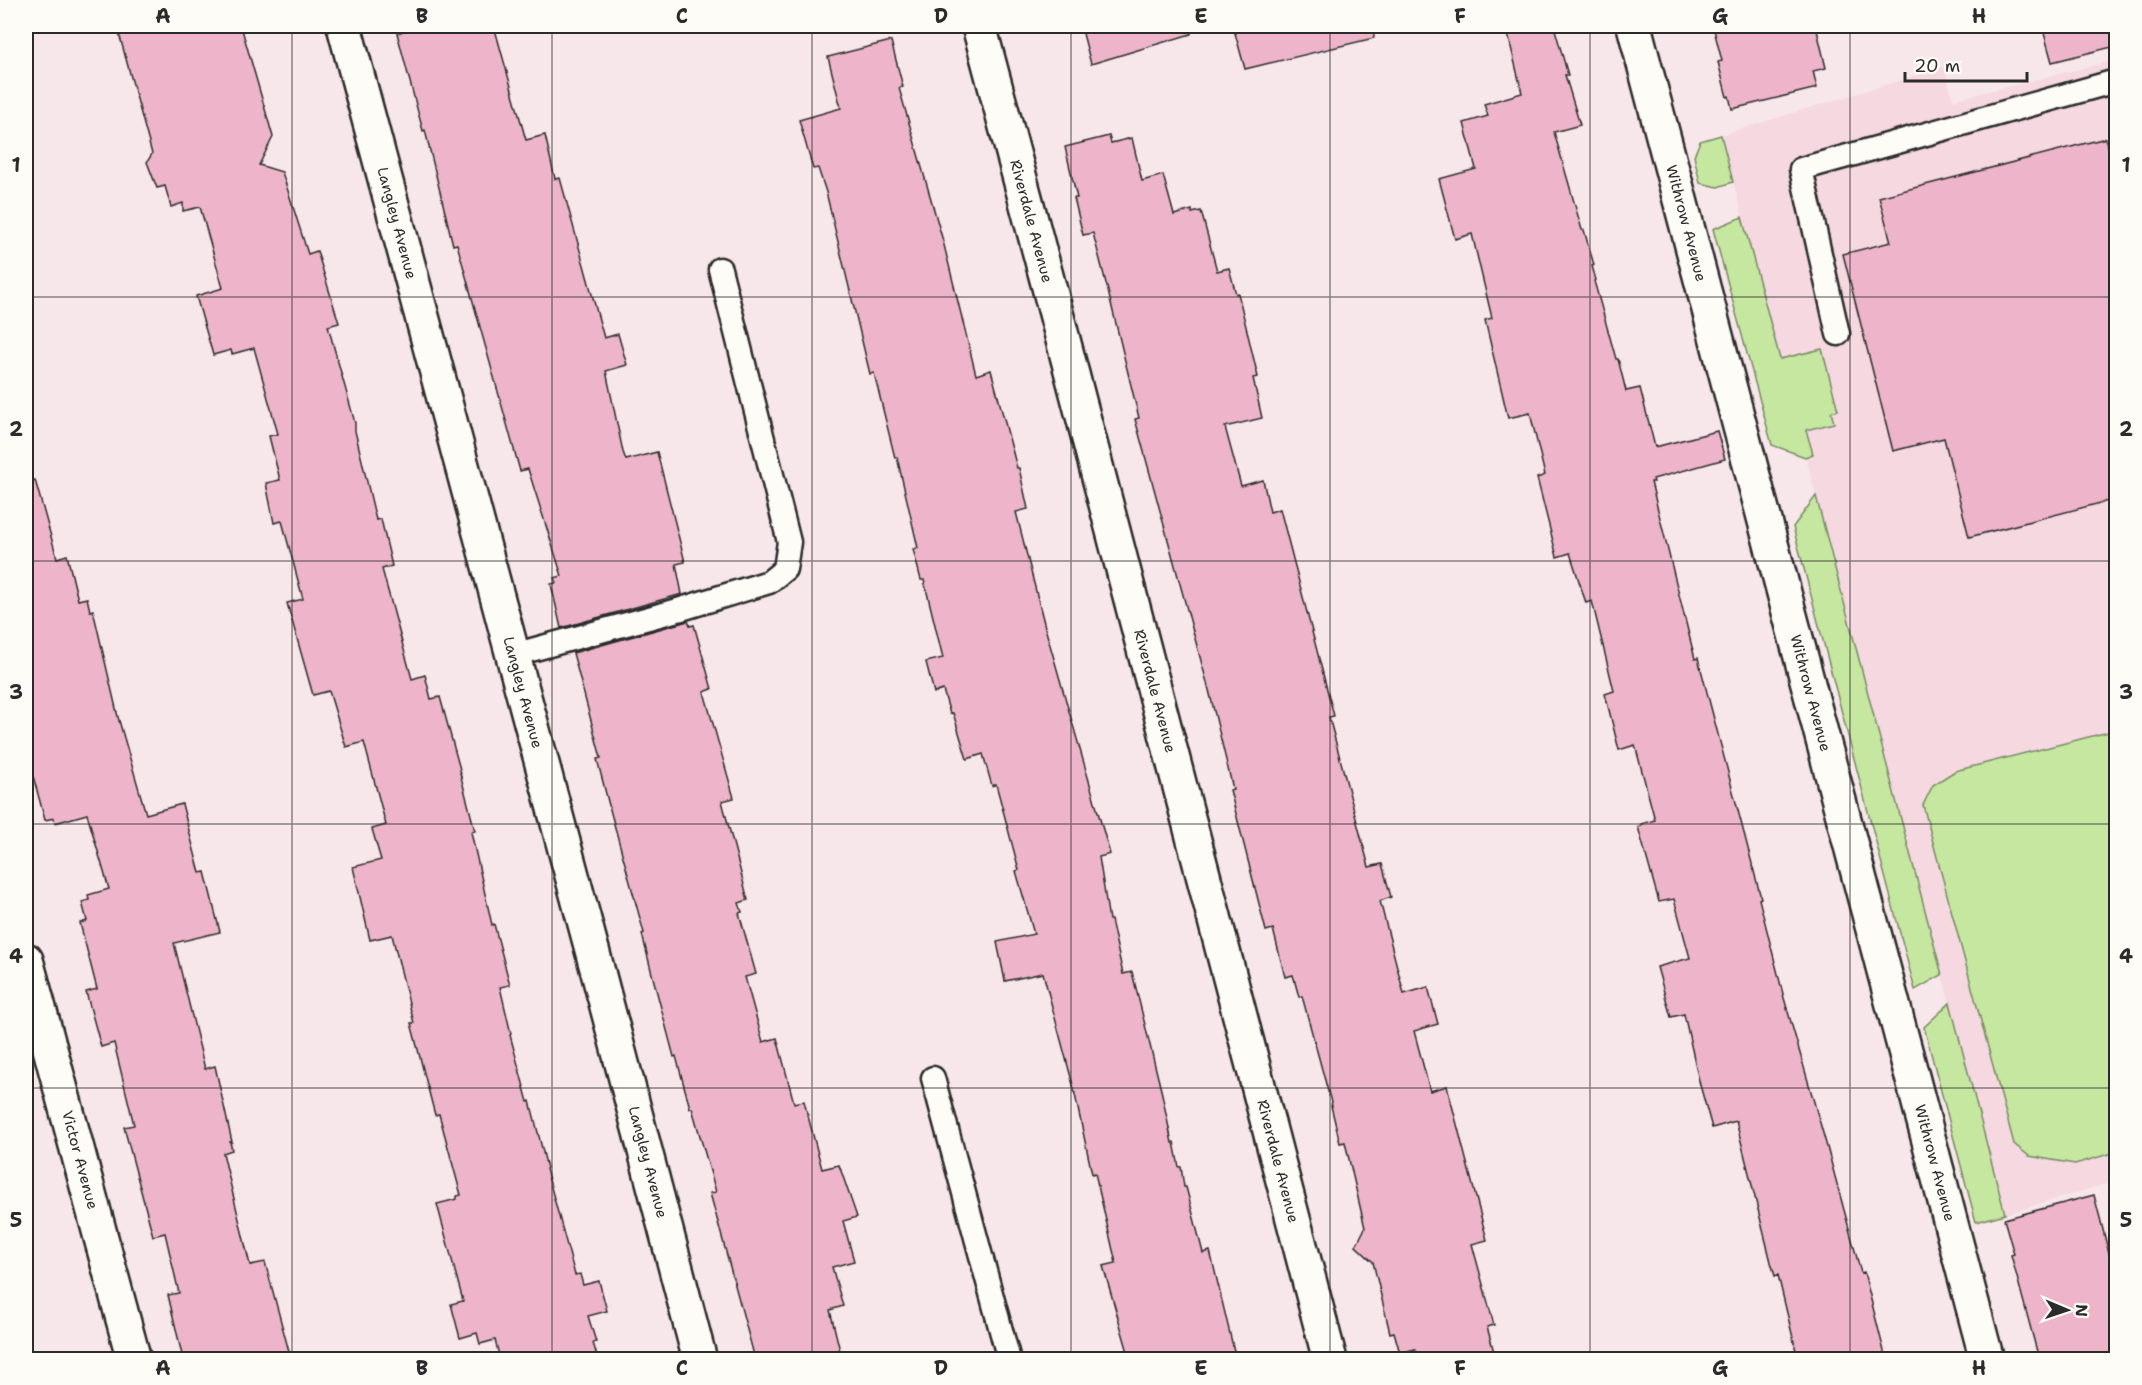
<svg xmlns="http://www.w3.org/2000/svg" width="2142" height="1385" font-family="'Shantell Sans',sans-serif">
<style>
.built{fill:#f5d8e0}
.green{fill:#c6e7a0;stroke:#788966;stroke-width:1.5}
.building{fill:#eeb5ca;stroke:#2b2b2b;stroke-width:1.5}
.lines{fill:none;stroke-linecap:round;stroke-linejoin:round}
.lane-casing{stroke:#2b2b2b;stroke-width:27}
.street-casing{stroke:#2b2b2b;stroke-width:38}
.lane{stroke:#fdfcf7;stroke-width:22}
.street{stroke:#fdfcf7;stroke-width:33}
.grid{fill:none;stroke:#2b2b2b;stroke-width:1.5;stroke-opacity:0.55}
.labels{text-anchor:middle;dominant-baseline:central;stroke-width:4.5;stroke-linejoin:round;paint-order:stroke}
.street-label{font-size:15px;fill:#2b2b2b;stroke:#fdfcf7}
.neatline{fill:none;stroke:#2b2b2b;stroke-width:2}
.grid-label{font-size:20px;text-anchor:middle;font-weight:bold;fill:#2b2b2b}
</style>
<rect width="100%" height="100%" fill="#f8e7ea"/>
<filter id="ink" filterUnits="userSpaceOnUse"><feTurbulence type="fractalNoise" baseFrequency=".0167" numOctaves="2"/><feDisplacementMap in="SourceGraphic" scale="12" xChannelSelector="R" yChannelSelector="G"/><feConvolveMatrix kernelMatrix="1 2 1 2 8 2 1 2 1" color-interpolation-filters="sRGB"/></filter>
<g filter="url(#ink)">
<!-- built -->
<polygon class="built" points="2116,60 2116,1181 2005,1214 1721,135 1944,67 1953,100"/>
<!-- green -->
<g class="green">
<polygon points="1721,135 1733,182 1718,187 1700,183 1694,156 1700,141"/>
<polygon points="1742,217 1780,359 1822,349 1838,410 1831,412 1834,423 1806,430 1813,454 1805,457 1772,445 1713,229"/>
<polygon points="1816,496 1942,975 1915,990 1793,527"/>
<polygon points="2116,730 2116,1152 2075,1164 2029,1156 2014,1144 1923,805 1933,785 1955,771"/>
<polygon points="1950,1003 2005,1214 1976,1222 1924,1027"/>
</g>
<!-- building -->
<g class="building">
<polygon points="117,26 241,26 273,137 259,165 282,172 308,254 317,251 339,323 328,326 355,423 355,431 376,520 381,519 392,566 382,569 412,679 425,675 431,699 440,697 461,773 460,773 475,831 471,832 492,925 494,924 510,985 500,987 511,1034 510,1035 528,1102 530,1101 547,1168 546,1169 575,1275 580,1274 583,1285 599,1281 607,1311 588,1316 596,1342 593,1343 598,1359 500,1359 495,1340 480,1344 477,1333 460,1338 451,1304 463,1301 437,1204 457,1199 457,1196 461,1195 439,1114 435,1115 411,1023 414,1023 392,935 370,940 353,867 381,860 372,829 386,825 364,742 346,747 329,691 313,695 287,603 303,599 282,521 274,523 266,483 280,480 269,436 278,434 254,348 232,354 231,350 213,355 196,296 223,288 200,207 183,211 183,203 171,207 165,186 157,188 147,162 152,154"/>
<polygon points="422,26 494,26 526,140 545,135 555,179 560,178 604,338 618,334 627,365 606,371 623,452 626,460 657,452 685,562 676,564 682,594 561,628 551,584 556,583 554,578 562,576 528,469 520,471 457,244 453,245 425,130 423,131 397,33"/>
<polygon points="1081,26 1190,26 1191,34 1091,64"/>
<polygon points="1233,26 1373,26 1374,38 1245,69"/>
<polygon points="1506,26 1554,26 1568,75 1565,75 1580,125 1554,132 1582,230 1584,230 1594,265 1592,266 1596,280 1594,281 1616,359 1618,359 1626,391 1640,388 1655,447 1717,431 1725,459 1653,479 1654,482 1651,482 1695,659 1698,658 1761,898 1759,899 1784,998 1827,1147 1861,1273 1864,1272 1886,1359 1798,1359 1778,1275 1775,1276 1771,1262 1736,1121 1712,1128 1700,1085 1684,1014 1671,1017 1657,967 1690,958 1674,899 1659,902 1638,827 1641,826 1641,824 1655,820 1635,745 1619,750 1605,694 1614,691 1592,601 1586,603 1570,553 1557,557 1537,478 1545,475 1530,413 1508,418 1485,320 1492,318 1472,234 1455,239 1439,179 1476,169 1464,123 1488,116 1484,104 1522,93"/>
<polygon points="1713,26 1816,26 1826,68 1813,71 1817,88 1732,109 1729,96 1727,97 1718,62 1722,61"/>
<polygon points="2042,26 2116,26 2116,46 2052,62"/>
<polygon points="891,41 903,87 899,88 943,241 976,375 991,370 1017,468 1019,468 1028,509 1016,512 1046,631 1110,854 1099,857 1109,920 1111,920 1123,974 1132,972 1162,1094 1172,1143 1174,1142 1179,1167 1181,1167 1184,1187 1186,1187 1203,1253 1210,1251 1236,1359 1130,1359 1103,1266 1116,1263 1095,1173 1092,1174 1073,1085 1043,973 1005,981 997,942 1034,934 1016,871 1019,870 996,784 992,786 983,754 967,759 953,713 950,714 943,690 934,693 926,662 943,658 924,580 921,580 913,549 918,548 897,457 895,458 874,373 870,374 826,192 818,168 813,169 799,120 841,108 828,57"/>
<polygon points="1109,136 1111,143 1132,138 1142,181 1163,175 1174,215 1192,210 1192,213 1201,211 1217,271 1229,268 1236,294 1238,293 1258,377 1253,378 1262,418 1225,427 1241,486 1263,480 1270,512 1280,509 1334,716 1329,717 1369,867 1382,864 1391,897 1380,901 1404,994 1428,987 1438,1024 1414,1031 1430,1091 1447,1086 1487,1240 1472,1244 1494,1325 1487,1327 1496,1359 1418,1359 1415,1349 1400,1353 1394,1332 1390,1333 1373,1262 1356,1246 1365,1228 1345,1142 1340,1143 1331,1106 1332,1106 1302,996 1299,997 1293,975 1285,977 1273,929 1266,931 1230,790 1233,789 1209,690 1135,419 1139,418 1107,287 1093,233 1083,235 1074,198 1077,198 1065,147"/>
<polygon points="2106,138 2116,177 2116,499 1969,537 1944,438 1893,451 1843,254 1891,242 1879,197"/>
<polygon points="35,480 57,558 67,555 78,600 87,598 90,611 93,610 118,717 146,814 182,804 200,873 205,872 220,932 174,943 205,1069 215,1066 232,1142 230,1142 232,1150 223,1153 250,1265 265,1262 291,1359 183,1359 168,1295 179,1293 165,1233 153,1236 124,1127 134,1125 114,1043 101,1047 86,992 97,989 80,923 87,921 82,902 89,900 88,895 109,889 87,814 55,823 54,818 45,820 26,750 26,482"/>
<polygon points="688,621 690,626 694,625 712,689 704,692 734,798 722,801 748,900 739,903 742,912 739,913 756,974 745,977 763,1042 777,1038 794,1103 804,1101 822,1169 839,1165 857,1217 843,1221 854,1261 832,1267 843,1306 830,1310 842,1359 755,1359 710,1193 716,1192 692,1108 690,1108 676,1056 674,1057 651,970 642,934 644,933 611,813 597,759 601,758 573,653"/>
<polygon points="2094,1195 2116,1280 2116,1359 2039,1359 2011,1255 2014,1254 2004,1219"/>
</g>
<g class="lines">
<defs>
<g id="lane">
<polyline points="1838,334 1801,169 2116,81"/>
<polyline points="513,655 678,610 769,582 785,569 789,542 720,269"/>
<polyline points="933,1078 1009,1360"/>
</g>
<g id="street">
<path id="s1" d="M344,26l255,950 101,384"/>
<path id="s2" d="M979,26l77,287 274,1047"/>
<path id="s3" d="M1634,26l353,1334"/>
<path id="s4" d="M26,960l108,400"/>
</g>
</defs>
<!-- lane casing -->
<use href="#lane" class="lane-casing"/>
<!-- street casing -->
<use href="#street" class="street-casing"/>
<!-- lane -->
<use href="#lane" class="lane"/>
<!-- street -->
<use href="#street" class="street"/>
</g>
</g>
<!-- grid -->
<path class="grid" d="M292,26v1334M552,26v1334M812,26v1334M1071,26v1334M1330,26v1334M1590,26v1334M1850,26v1334M26,297h2090M26,561h2090M26,824h2090M26,1088h2090"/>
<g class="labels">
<!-- street labels -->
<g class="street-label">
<text stroke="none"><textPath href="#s2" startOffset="202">Riverdale Avenue</textPath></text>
<text stroke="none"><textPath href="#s1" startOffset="204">Langley Avenue</textPath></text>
<text stroke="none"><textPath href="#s3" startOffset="204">Withrow Avenue</textPath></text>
<text stroke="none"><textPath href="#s1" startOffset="690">Langley Avenue</textPath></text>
<text stroke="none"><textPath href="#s2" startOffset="688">Riverdale Avenue</textPath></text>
<text stroke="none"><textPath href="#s3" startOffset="690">Withrow Avenue</textPath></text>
<text stroke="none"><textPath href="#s4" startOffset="207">Victor Avenue</textPath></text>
<text stroke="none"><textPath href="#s1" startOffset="1176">Langley Avenue</textPath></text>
<text stroke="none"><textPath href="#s2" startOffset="1174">Riverdale Avenue</textPath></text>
<text stroke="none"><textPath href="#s3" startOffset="1176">Withrow Avenue</textPath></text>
</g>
</g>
<!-- margin -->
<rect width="2142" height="1385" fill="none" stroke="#fdfcf7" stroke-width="66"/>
<!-- north arrow -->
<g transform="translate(2067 1310) rotate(92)" stroke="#fdfcf7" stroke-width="4.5" paint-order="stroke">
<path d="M0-4.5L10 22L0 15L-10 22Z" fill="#2b2b2b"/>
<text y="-9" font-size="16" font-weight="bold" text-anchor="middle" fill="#2b2b2b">N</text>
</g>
<!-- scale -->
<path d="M1905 72v9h122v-9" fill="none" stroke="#2b2b2b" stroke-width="3"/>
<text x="1914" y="72" font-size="18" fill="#2b2b2b" stroke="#fdfcf7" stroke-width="4.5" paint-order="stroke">20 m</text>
<rect x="33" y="33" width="2076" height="1319" class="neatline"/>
<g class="grid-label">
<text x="163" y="23">A</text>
<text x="422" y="23">B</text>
<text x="682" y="23">C</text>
<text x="941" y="23">D</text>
<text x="1201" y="23">E</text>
<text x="1460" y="23">F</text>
<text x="1720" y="23">G</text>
<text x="1979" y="23">H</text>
<text x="16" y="172">1</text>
<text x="2126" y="172">1</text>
<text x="16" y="436">2</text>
<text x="2126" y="436">2</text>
<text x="16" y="699">3</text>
<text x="2126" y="699">3</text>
<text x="16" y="963">4</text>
<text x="2126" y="963">4</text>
<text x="16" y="1227">5</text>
<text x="2126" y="1227">5</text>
<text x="163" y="1375">A</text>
<text x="422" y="1375">B</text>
<text x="682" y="1375">C</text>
<text x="941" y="1375">D</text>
<text x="1201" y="1375">E</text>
<text x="1460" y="1375">F</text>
<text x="1720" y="1375">G</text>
<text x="1979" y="1375">H</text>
</g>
</svg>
